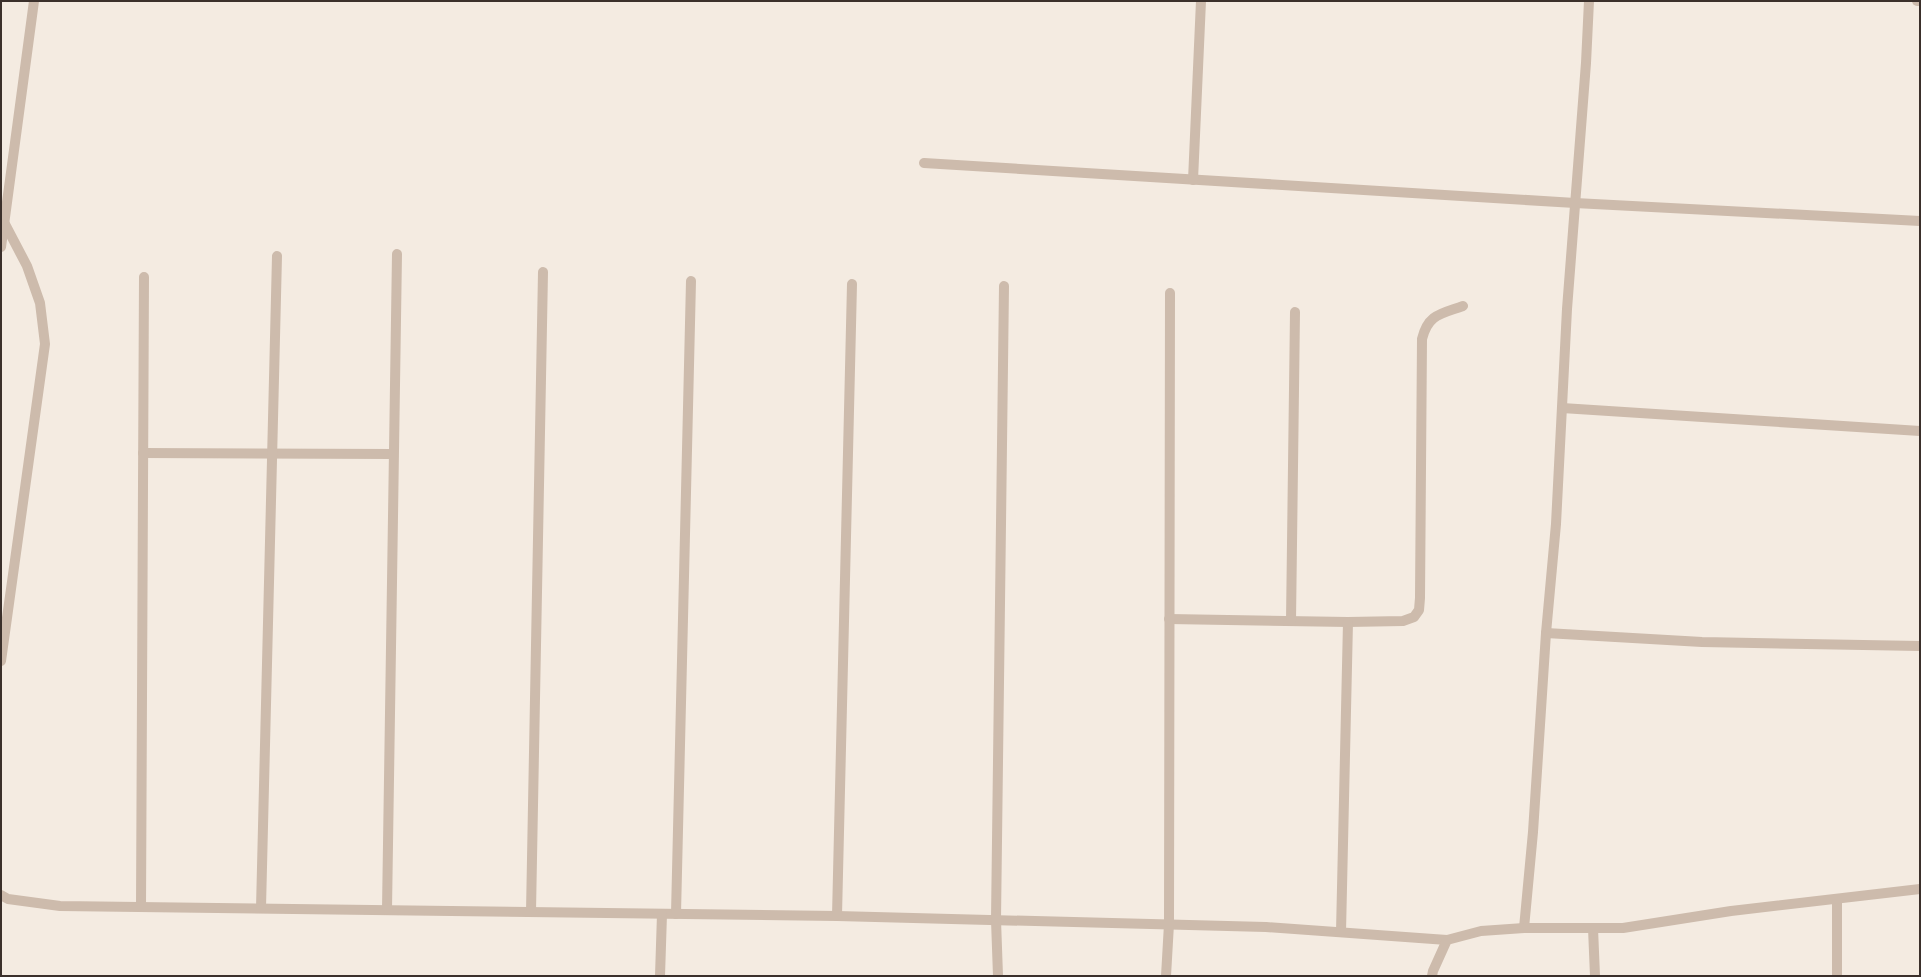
<svg xmlns="http://www.w3.org/2000/svg" width="1921" height="977" font-family="'Titillium Web',sans-serif">
<style>
.lines{fill:none;stroke-linecap:round;stroke-linejoin:round}
.minor{stroke:#cdbbac;stroke-width:10}
</style>
<rect width="100%" height="100%" fill="#f4ebe1"/>
<g class="lines">
<!-- minor -->
<g class="minor">
<polyline points="1917,1 1920,1"/>
<polyline points="924,163 1575,203 1920,221"/>
<polyline points="1193,180 1201,1"/>
<polyline points="1,247 34,1"/>
<polyline points="1562,408 1920,431"/>
<polyline points="143,453 393,454"/>
<path d="M1169,619l179,3 55,-1 11,-4 5,-7 1,-12 2,-259c6,-25 19,-25 41,-33"/>
<polyline points="1291,621 1295,312"/>
<polyline points="1546,633 1702,642 1920,646"/>
<polyline points="1,661 45,344 40,303 27,266 5,224"/>
<polyline points="1,895 8,899 60,906 837,916 1266,927 1447,940"/>
<polyline points="1837,899 1837,976"/>
<polyline points="141,906 144,277"/>
<polyline points="261,908 277,256"/>
<polyline points="387,910 397,254"/>
<polyline points="531,912 543,272"/>
<polyline points="676,914 691,281"/>
<polyline points="837,916 852,284"/>
<polyline points="1524,928 1533,832 1546,633 1556,524 1567,309 1586,63 1589,1"/>
<polyline points="1593,928 1595,976"/>
<polyline points="1341,932 1348,622"/>
<polyline points="660,976 662,914"/>
<polyline points="998,976 996,920 1004,286"/>
<polyline points="1166,976 1169,924 1170,293"/>
<polyline points="1432,976 1433,971 1447,940 1481,931 1524,928 1623,928 1731,911 1920,889"/>
</g>
</g>
<!-- border -->
<rect width="1921" height="977" fill="none" stroke="#3b302b" stroke-width="4"/>
</svg>
